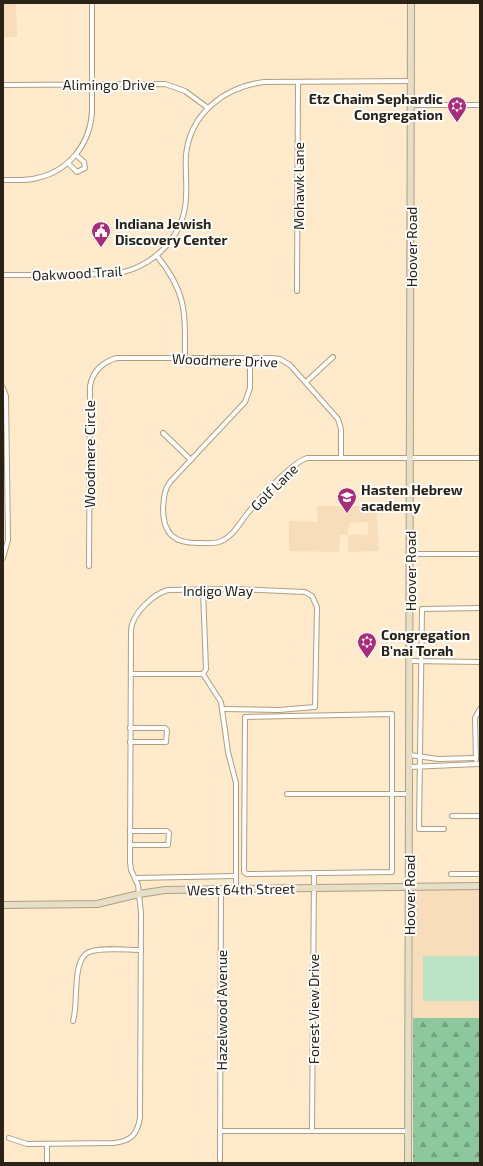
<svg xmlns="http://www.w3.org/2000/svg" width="483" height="1166" font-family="'Exo 2',sans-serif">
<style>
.built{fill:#f7ddb9;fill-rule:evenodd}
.forest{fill:url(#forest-firs)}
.pitch{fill:#bce3c5}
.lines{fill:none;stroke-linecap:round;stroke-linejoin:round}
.street-casing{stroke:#b19d80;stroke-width:6}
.secondary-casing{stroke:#b19d80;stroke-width:8}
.street{stroke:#fff;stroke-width:4}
.secondary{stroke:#e6dfc7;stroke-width:6}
.labels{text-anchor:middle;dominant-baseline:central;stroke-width:4;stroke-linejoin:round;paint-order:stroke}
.street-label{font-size:14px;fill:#2a2217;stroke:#fff}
.poi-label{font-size:14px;font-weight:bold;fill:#2a2217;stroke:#fff;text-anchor:start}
</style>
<defs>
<pattern id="forest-firs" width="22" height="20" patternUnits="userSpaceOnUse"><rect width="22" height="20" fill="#8dc79d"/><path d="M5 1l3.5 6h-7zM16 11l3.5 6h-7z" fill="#73a17f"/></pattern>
</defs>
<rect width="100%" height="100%" fill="#ffeacb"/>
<!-- built -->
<g class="built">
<polygon points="3,3 16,3 17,37 3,37"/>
<path d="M317,506h59l3,45 -31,1v-17h-8l-1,17 -50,-1v-30l29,1zM368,522v12l-20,1 1,-12z"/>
<polygon points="480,890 480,1163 413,1163 413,891"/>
</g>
<!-- forest -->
<rect class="forest" x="413" y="1018" width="67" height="145"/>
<!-- pitch -->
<rect class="pitch" x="423" y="956" width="57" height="45"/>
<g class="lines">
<defs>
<g id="street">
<polyline points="3,85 165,84 185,91 208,108"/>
<polyline points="412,105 480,105"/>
<polyline points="68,163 77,172 85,168 84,162 76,155"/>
<path d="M3,180c11,0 23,1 34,-2 32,-7 53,-34 55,-66v-109"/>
<path d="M157,256c30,37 28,56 28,102"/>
<path d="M3,275c24,0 49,0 73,-1 19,0 39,2 57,-5 30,-12 52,-39 53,-72 1,-14 -1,-28 0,-42 4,-41 38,-68 78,-73l148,-1"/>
<polyline points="297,291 298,82"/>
<path d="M250,358v30l-5,14 -75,80c-6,8 -6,16 -7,26 0,27 12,36 38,35 6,0 12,1 18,-1 13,-4 20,-18 28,-28 11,-14 44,-51 60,-56h173"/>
<polyline points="306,382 333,357"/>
<polyline points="3,388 6,396 8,540 3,558"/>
<polyline points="163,433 191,460"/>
<polyline points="410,554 480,554"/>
<path d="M89,566l1,-180c3,-15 12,-24 27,-28h155l8,1 10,6 48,54 3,10v29"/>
<polyline points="203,590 206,669 203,674"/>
<polyline points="410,661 480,662"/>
<polyline points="131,674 203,674"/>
<polyline points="203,674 221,702 228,752 236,783 236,889"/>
<polygon points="392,714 392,872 247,874 244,872 245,717"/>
<polyline points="130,728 165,728 167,730 166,742 130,742"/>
<polyline points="410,755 438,759 475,758"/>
<polyline points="476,760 475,718 480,709"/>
<polyline points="410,767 478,764"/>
<polyline points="287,794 409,794"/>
<polyline points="452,816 480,816"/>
<polyline points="444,829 419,829 422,609 480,608"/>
<polyline points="130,831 167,831 169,833 168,845 130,845"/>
<polyline points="451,874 480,874"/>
<polyline points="135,878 236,876"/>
<path d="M73,1021c6,-18 -2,-61 16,-69 10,-5 39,-2 52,-2"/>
<polyline points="312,1130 314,873"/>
<polyline points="220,1131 408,1131"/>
<path d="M9,1138l18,6 87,-1c17,-2 23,-8 26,-25l1,-205 -3,-28 -7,-15 -1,-8 1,-232c1,-16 22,-36 37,-40l66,-1 71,3 7,4 5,11 -2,100 -36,3 -57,-1"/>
<polyline points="47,1144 47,1163"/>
<polyline points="220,1160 221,890"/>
</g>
<g id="secondary">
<polyline points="3,905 97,904 139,894 165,890 480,886"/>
<polyline points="408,1163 411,3"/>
</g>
</defs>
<!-- street casing -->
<use href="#street" class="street-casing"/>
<!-- secondary casing -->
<use href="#secondary" class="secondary-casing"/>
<!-- street -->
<use href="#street" class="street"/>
<!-- secondary -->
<use href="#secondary" class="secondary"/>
</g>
<!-- icons -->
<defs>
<symbol id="synagogue-pin" viewBox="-11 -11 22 30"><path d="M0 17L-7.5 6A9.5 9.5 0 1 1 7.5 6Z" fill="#a92b7b" stroke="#fff"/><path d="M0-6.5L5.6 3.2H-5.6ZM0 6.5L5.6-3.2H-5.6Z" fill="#fff"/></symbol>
<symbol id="civic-pin" viewBox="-11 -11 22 30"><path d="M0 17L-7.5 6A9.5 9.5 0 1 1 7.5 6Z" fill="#a92b7b" stroke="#fff"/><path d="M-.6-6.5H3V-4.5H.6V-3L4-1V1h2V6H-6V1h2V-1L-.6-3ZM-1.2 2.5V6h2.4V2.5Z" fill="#fff"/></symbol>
<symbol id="school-pin" viewBox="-11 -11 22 30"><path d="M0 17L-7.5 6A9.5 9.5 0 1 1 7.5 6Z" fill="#a92b7b" stroke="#fff"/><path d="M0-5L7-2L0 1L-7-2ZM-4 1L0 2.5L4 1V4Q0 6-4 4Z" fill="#fff"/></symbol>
</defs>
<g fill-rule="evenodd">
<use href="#synagogue-pin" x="446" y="95" width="22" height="30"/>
<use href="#civic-pin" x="90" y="220" width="22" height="30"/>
<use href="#school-pin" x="336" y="486" width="22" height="30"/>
<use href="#synagogue-pin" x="356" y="631" width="22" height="30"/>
</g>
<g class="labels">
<!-- street labels -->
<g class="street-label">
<text x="109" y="84">Alimingo Drive</text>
<text transform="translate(298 186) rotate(-90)">Mohawk Lane</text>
<text transform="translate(411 247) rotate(-90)">Hoover Road</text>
<text transform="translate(77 273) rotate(-3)">Oakwood Trail</text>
<text transform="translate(225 360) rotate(2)">Woodmere Drive</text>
<text transform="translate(89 454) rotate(-90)">Woodmere Circle</text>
<text transform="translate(274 487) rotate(-45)">Golf Lane</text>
<text transform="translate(410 571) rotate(-90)">Hoover Road</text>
<text x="218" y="590">Indigo Way</text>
<text transform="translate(241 889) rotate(-1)">West 64th Street</text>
<text transform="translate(409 895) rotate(-90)">Hoover Road</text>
<text transform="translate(313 1009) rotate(-90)">Forest View Drive</text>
<text transform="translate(221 1010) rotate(-90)">Hazelwood Avenue</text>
</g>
<!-- poi labels -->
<g class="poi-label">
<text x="443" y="98" text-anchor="end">Etz Chaim Sephardic<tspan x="443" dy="16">Congregation</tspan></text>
<text x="115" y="223">Indiana Jewish<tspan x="115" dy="16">Discovery Center</tspan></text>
<text x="361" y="489">Hasten Hebrew<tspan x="361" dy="16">academy</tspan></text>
<text x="381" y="634">Congregation<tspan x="381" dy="16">B'nai Torah</tspan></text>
</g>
</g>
<!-- border -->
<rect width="483" height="1166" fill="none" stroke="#2a2217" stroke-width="8"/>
</svg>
